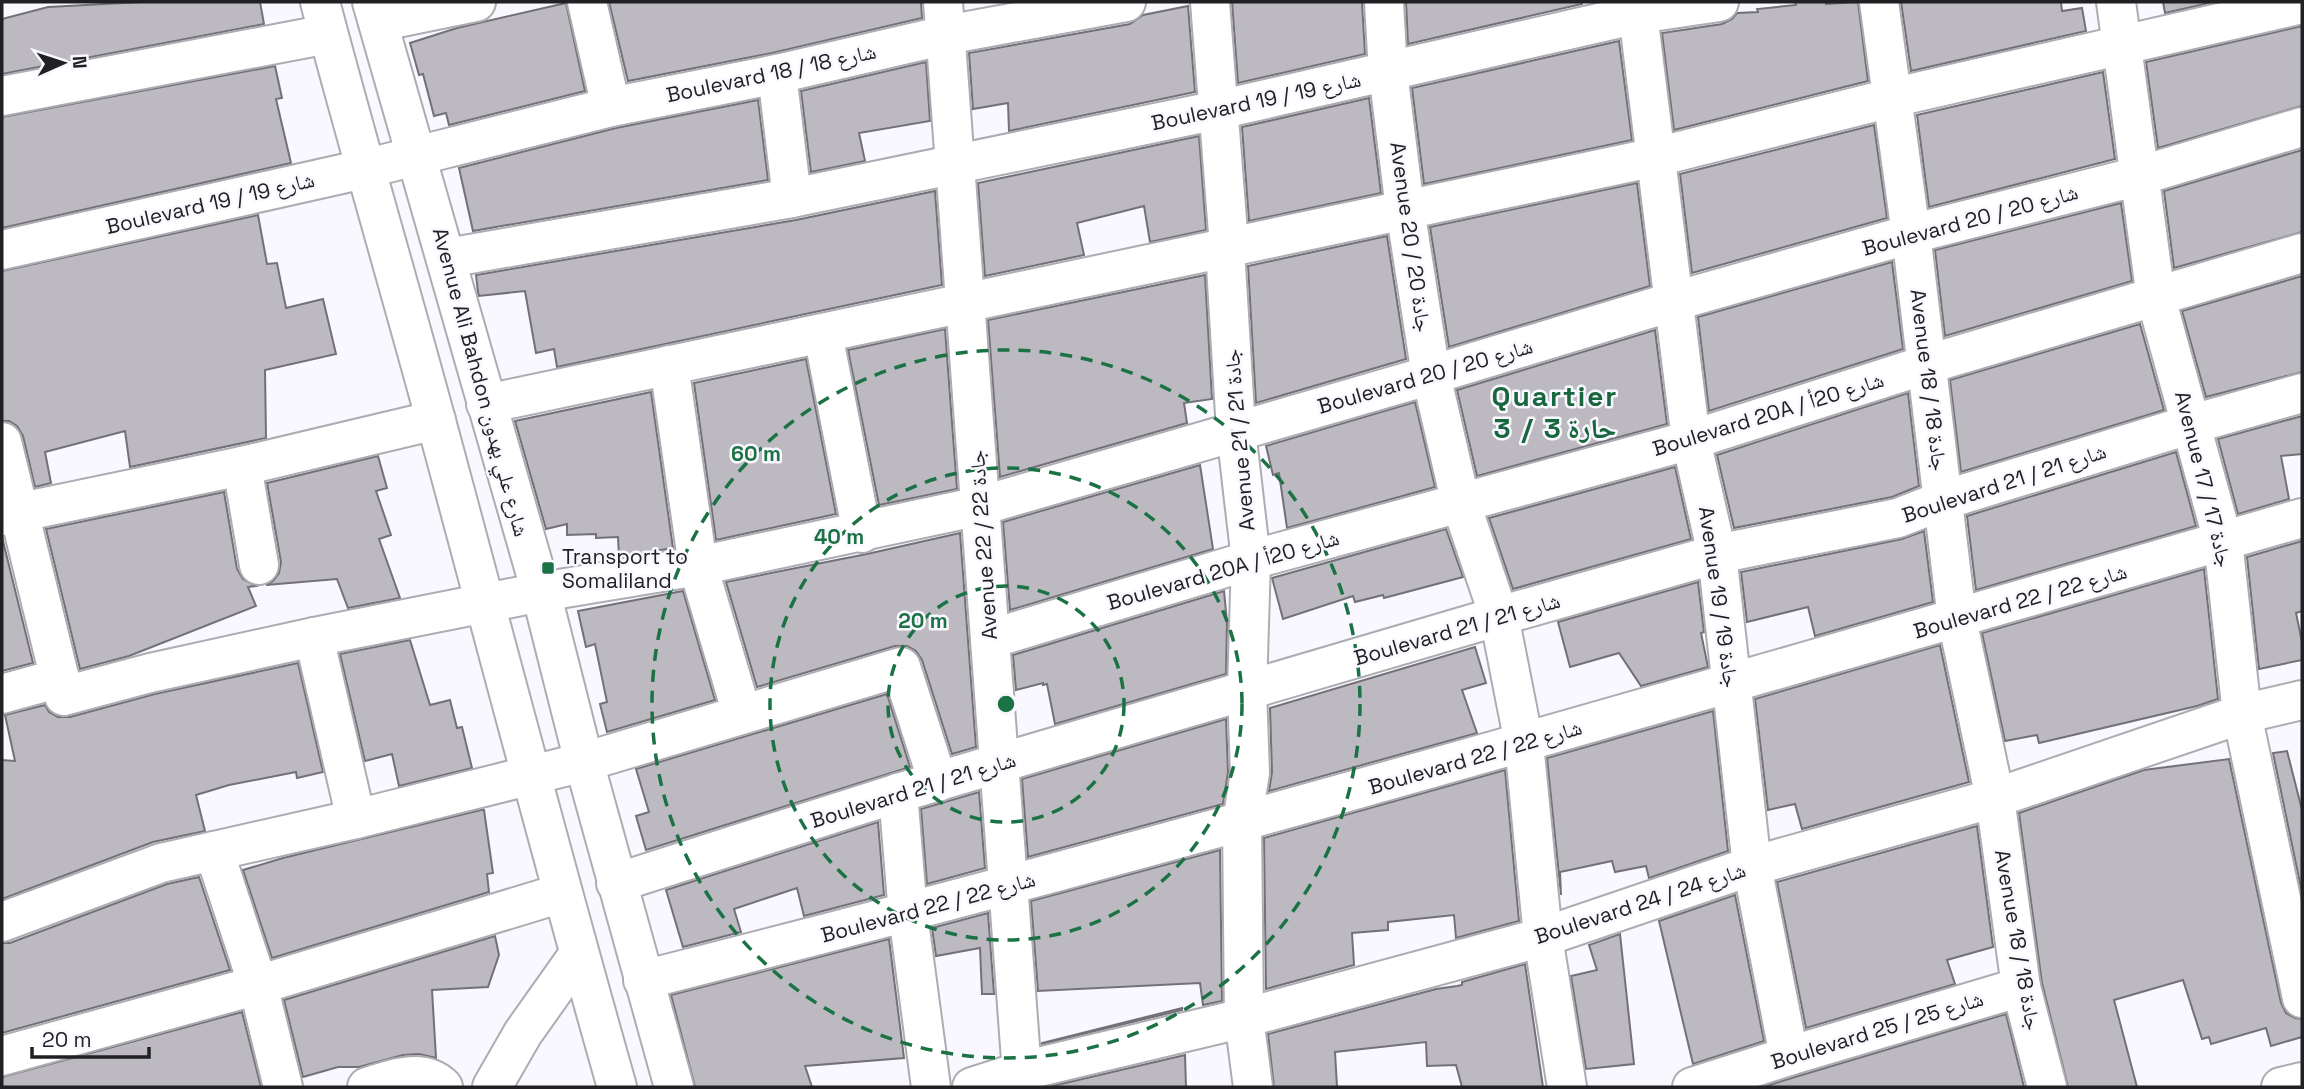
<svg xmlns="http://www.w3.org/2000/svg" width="2304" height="1089" font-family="'Space Grotesk','Noto Naskh Arabic',sans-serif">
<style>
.building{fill:#bcbac0;stroke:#737177;stroke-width:2}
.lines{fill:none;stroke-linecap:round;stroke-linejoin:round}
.street-casing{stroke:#aeacb3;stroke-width:42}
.secondary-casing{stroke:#aeacb3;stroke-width:42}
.street{stroke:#fff;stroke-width:38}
.secondary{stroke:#fff;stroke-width:38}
.ring{fill:none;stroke:#1b7245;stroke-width:3.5;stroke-dasharray:12 9}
.poi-dot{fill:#1b7245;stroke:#faf8ff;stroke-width:2.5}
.labels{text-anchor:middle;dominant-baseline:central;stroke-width:5;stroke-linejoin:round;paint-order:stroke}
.street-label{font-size:21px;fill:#212023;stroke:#faf8ff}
.poi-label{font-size:21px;fill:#212023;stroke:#faf8ff;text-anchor:start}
.district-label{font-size:28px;font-weight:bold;letter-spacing:2px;fill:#17663d;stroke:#faf8ff}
.centre{fill:#1b7245;stroke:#faf8ff;stroke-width:3.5}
.ring-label{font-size:21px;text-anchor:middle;font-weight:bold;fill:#1b7245;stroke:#faf8ff;stroke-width:5;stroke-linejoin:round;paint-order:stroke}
</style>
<rect width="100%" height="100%" fill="#faf8ff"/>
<!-- building -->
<g class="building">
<polygon points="143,2 260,2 264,24 2,74 2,19 48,7"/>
<polygon points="609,2 921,2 922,18 772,53 628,81"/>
<polygon points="1232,2 1362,2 1365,54 1238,83"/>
<polygon points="1406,2 1582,2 1582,4 1408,44"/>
<polygon points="1795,2 1826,2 1826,4 1858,2 1868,81 1674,130 1662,33 1722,24 1732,19 1737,13 1758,12 1757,9 1796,5"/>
<polygon points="1901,2 2061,2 2062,11 2082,8 2086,31 1911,71"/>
<polygon points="2163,2 2214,2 2165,13"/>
<polygon points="566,3 585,91 449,125 446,113 434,116 423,74 419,75 410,43 457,28"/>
<polygon points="1188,6 1195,92 1009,131 1008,103 973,109 969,53 1130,24 1143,15"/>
<polygon points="2302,26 2302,106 2158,148 2146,62"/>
<polygon points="1619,41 1632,140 1424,184 1412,88"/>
<polygon points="926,62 930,121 859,133 865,161 811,172 801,91"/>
<polygon points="275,66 282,98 276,99 291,163 2,228 2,117"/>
<polygon points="2103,72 2115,159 1929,207 1917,115"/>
<polygon points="1369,98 1381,193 1249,221 1242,127"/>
<polygon points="758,100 768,180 473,231 459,168 616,128"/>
<polygon points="1874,125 1887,218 1692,273 1680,174"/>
<polygon points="1199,136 1206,230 1150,242 1144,206 1077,223 1084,255 985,276 978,183"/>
<polygon points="2302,150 2302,232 2174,268 2164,191"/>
<polygon points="1637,183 1650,286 1449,347 1430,227"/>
<polygon points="935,191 942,285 557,367 554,349 536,353 525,291 479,296 478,292 476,275 796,220"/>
<polygon points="2121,203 2132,281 1945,336 1935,250"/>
<polygon points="258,215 267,264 277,263 286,308 323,299 336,354 265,370 266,438 130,467 125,431 45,452 51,483 35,487 23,436 17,426 9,421 2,421 2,271"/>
<polygon points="1387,236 1406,359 1256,403 1248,266"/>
<polygon points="1892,262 1903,349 1709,411 1698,317"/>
<polygon points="1205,275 1212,399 1184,403 1187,423 1000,477 988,320"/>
<polygon points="2302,276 2302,372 2206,397 2182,311"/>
<polygon points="2140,324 2164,410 1961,472 1950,380"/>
<polygon points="945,329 957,489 879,505 848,350"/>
<polygon points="1655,330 1667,424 1477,476 1457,390"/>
<polygon points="806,359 836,514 716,540 694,383"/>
<polygon points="651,392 673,548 619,557 618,537 596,538 596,534 567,535 567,524 546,529 515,421"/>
<polygon points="1908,393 1919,486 1892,497 1734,528 1717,455"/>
<polygon points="1415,402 1435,487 1287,528 1279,473 1273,475 1266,446"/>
<polygon points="2302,416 2302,454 2281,456 2289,499 2238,514 2218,439"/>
<polygon points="2176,452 2196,526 1976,590 1967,516"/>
<polygon points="378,456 387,488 376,491 391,535 379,539 400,598 348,608 337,579 266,585 273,581 279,573 281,562 267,483"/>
<polygon points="1200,465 1213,549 1010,610 1003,522"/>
<polygon points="1675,467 1691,539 1513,589 1489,518"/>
<polygon points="224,492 237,569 243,579 256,586 248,587 256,606 129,656 80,669 46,529"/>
<polygon points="1446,529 1463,577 1384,598 1383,595 1355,602 1353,596 1283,619 1272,578"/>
<polygon points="1924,531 1933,602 1815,636 1808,607 1747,622 1741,572 1902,539"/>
<polygon points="960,533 976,747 952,754 922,660 916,651 907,646 895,646 757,687 726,582 867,554"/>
<polygon points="2,537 33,663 2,671"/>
<polygon points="2302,541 2302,611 2296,613 2302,642 2302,660 2259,669 2247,557"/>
<polygon points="2204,569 2218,699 2197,706 2039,743 2037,735 2005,741 1982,633"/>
<polygon points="1698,582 1704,632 1701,633 1708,667 1641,686 1619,653 1570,667 1558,622"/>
<polygon points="683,591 715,700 607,732 600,704 607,702 595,644 586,647 578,611"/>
<polygon points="1224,591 1227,622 1226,674 1055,724 1047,684 1043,685 1043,683 1016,690 1013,655"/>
<polygon points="410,640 430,705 450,700 457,728 462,727 472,768 399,786 392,754 365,761 340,654"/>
<polygon points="1940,645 1969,782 1802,829 1795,804 1768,810 1755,699"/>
<polygon points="1475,647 1486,683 1462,690 1477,733 1269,791 1272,772 1270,708"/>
<polygon points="298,663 323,772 297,778 296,772 229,785 196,795 205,831 153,842 2,899 2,760 15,761 5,715 45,705 49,712 58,717 70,717 155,694"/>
<polygon points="887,694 910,767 646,850 636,816 649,812 636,769"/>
<polygon points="1713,711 1728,851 1649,878 1646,866 1615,872 1612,861 1560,872 1561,895 1547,758"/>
<polygon points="1226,719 1228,772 1223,804 1028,857 1022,779"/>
<polygon points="2287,751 2302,810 2302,893 2273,753"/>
<polygon points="2229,759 2281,1003 2286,1013 2295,1018 2302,1019 2302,1037 2271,1046 2266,1028 2211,1044 2209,1037 2202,1039 2183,980 2114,1000 2137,1087 2068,1087 2042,983 2019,813 2144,770"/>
<polygon points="1505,770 1519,921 1456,938 1454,915 1388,922 1388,930 1352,933 1354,965 1266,989 1264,838"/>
<polygon points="979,792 985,868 927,884 921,809"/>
<polygon points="481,810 484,810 493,873 487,874 489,892 272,958 243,870 283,858"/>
<polygon points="878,822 884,895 804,916 797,888 734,909 741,932 683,947 666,890"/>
<polygon points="1977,826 1993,947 1947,960 1955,984 1806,1028 1777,882"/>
<polygon points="1220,850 1222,1001 1203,1005 1200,983 1038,991 1031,901"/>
<polygon points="199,877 230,970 2,1033 2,943 10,943 167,884"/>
<polygon points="1735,895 1764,1041 1693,1064 1659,921"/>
<polygon points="988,913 994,994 982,994 980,948 936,956 932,928"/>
<polygon points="1620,934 1634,1064 1586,1069 1571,976 1597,970 1589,945"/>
<polygon points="495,936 499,955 488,987 432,990 436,1058 419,1054 403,1055 359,1067 338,1067 303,1077 284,1000"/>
<polygon points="889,939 904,1058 805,1066 812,1087 695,1087 671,995"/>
<polygon points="1525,964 1543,1087 1462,1087 1456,1065 1427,1066 1426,1042 1335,1052 1337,1087 1274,1087 1268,1034 1436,989 1457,986 1462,985 1462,982"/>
<polygon points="1182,1008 1182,1010 1042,1044 1042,1043"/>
<polygon points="242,1012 261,1087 2,1087 2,1077"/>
<polygon points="2006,1014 2024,1087 1763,1087 1795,1077"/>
<polygon points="1185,1055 1186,1087 1048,1087"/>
</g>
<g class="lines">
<defs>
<g id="street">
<polyline points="587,2 611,107"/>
<polyline points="943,2 1023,1087"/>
<polyline points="1210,2 1228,233 1225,249 1236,431 1251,560 1247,690 1250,773 1242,822 1244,1018 1253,1087"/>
<polyline points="1384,2 1388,72 1405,209 1431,375 1461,504 1499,616 1524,743 1543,937 1567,1087"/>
<polyline points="1879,2 1911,234 1957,619 1995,798 2021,987 2047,1087"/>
<polyline points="2116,2 2156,298 2223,541 2242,714 2302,998"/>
<polyline points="1638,14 1691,440 1717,554 1752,866 1789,1056"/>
<polyline points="378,22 476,2"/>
<polyline points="777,74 792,198"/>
<polyline points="2,96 328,34"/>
<polyline points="2,250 364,169 611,107 777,74 946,35 1126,2"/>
<polyline points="447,258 792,198 1218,110 1638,14 1719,2"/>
<polyline points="823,334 862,533"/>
<polyline points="669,365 698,566 742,714"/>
<polyline points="486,404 1656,157 1891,98 2302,4"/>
<polyline points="2,442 64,696 150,673 314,637 541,592 698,566 980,506 1431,375 1675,301 1911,234 2139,176 2302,127"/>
<polyline points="242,466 259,565"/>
<polyline points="2,516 242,466 436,420"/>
<polyline points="314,637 356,819"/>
<polyline points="990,639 1251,560 1691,440 1925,365 2302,253"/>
<polyline points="2,694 60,678"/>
<polyline points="898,793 908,914 931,1087"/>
<polyline points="214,851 258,985 283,1087"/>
<polyline points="616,883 898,793 1499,616 1717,554 1898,518 1944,500 2192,424 2302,393"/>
<polyline points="2,922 161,863 356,819 584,762 901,667 938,782"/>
<path d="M643,980c557,-140 1108,-303 1659,-462"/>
<polyline points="2,1056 258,985 562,893"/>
<path d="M367,1087c24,-8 56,-20 76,0"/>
<polyline points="492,1087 523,1033 579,954"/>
<polyline points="972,1087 1022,1071 1244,1018 1543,937 1752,866 1995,798 2242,714 2302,700"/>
<polyline points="1692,1087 1789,1056 2021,987"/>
<polyline points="2281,1087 2302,1082"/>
</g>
<g id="secondary">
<path d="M320,2c37,140 78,279 116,419 60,222 118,445 181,666"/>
<polyline points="372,2 541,592 584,762 674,1087"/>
</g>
</defs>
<!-- street casing -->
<use href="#street" class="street-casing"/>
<!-- secondary casing -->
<use href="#secondary" class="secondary-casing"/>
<!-- street -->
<use href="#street" class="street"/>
<!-- secondary -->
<use href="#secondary" class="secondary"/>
</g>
<!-- distance rings -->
<g class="ring">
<circle cx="1006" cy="704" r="118"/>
<circle cx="1006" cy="704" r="236"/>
<circle cx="1006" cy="704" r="354"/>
</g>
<!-- markers -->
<rect class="poi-dot" x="541" y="561" width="14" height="14" rx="3.5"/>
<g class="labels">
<!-- street labels -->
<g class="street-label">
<text transform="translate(771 73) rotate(-12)">Boulevard 18 / شارع 18</text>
<text transform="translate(1256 101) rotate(-12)">Boulevard 19 / شارع 19</text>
<text transform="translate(210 203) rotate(-13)">Boulevard 19 / شارع 19</text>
<text transform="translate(1970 220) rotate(-15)">Boulevard 20 / شارع 20</text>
<text transform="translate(1411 237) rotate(82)">Avenue 20 / جادة 20</text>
<text transform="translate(1425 376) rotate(-16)">Boulevard 20 / شارع 20</text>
<text transform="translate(1929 380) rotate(83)">Avenue 18 / جادة 18</text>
<text transform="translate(481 382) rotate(75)">Avenue Ali Bahdon شارع علي بهدون</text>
<text transform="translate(1768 414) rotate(-17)">Boulevard 20A / شارع 20أ</text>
<text transform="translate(1239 440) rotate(-95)">Avenue 21 / جادة 21</text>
<text transform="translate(2204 479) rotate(76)">Avenue 17 / جادة 17</text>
<text transform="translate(2004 483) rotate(-18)">Boulevard 21 / شارع 21</text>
<text transform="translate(983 545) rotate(-94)">Avenue 22 / جادة 22</text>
<text transform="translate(1223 570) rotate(-16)">Boulevard 20A / شارع 20أ</text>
<text transform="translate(1719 597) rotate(82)">Avenue 19 / جادة 19</text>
<text transform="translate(2020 601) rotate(-16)">Boulevard 22 / شارع 22</text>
<text transform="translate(1457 629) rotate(-16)">Boulevard 21 / شارع 21</text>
<text transform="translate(1475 757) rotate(-16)">Boulevard 22 / شارع 22</text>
<text transform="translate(913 790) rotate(-17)">Boulevard 21 / شارع 21</text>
<text transform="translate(1640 903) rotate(-18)">Boulevard 24 / شارع 24</text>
<text transform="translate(928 907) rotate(-15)">Boulevard 22 / شارع 22</text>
<text transform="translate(2018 940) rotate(80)">Avenue 18 / جادة 18</text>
<text transform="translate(1877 1030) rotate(-17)">Boulevard 25 / شارع 25</text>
</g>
<!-- poi labels -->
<g class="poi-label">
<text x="562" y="556">Transport to<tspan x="562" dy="24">Somaliland</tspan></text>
</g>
<!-- district labels -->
<g class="district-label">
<text x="1555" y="396">Quartier<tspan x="1555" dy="32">3 / حارة 3</tspan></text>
</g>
</g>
<circle cx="1006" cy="704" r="10" class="centre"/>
<g class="ring-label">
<text x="756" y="461">60 m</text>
<text x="839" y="544">40 m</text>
<text x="923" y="628">20 m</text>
</g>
<!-- border -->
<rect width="2304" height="1089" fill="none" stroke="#212023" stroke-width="7"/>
<!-- north arrow -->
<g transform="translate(63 63) rotate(87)" stroke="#faf8ff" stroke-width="5" paint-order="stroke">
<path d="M0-5L12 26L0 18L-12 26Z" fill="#212023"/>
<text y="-10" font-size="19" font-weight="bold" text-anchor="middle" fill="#212023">N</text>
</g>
<!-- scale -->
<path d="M32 1047v10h117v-10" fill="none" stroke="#212023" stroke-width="3.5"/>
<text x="42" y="1047" font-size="21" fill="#212023" stroke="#faf8ff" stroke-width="5" paint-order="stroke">20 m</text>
</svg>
